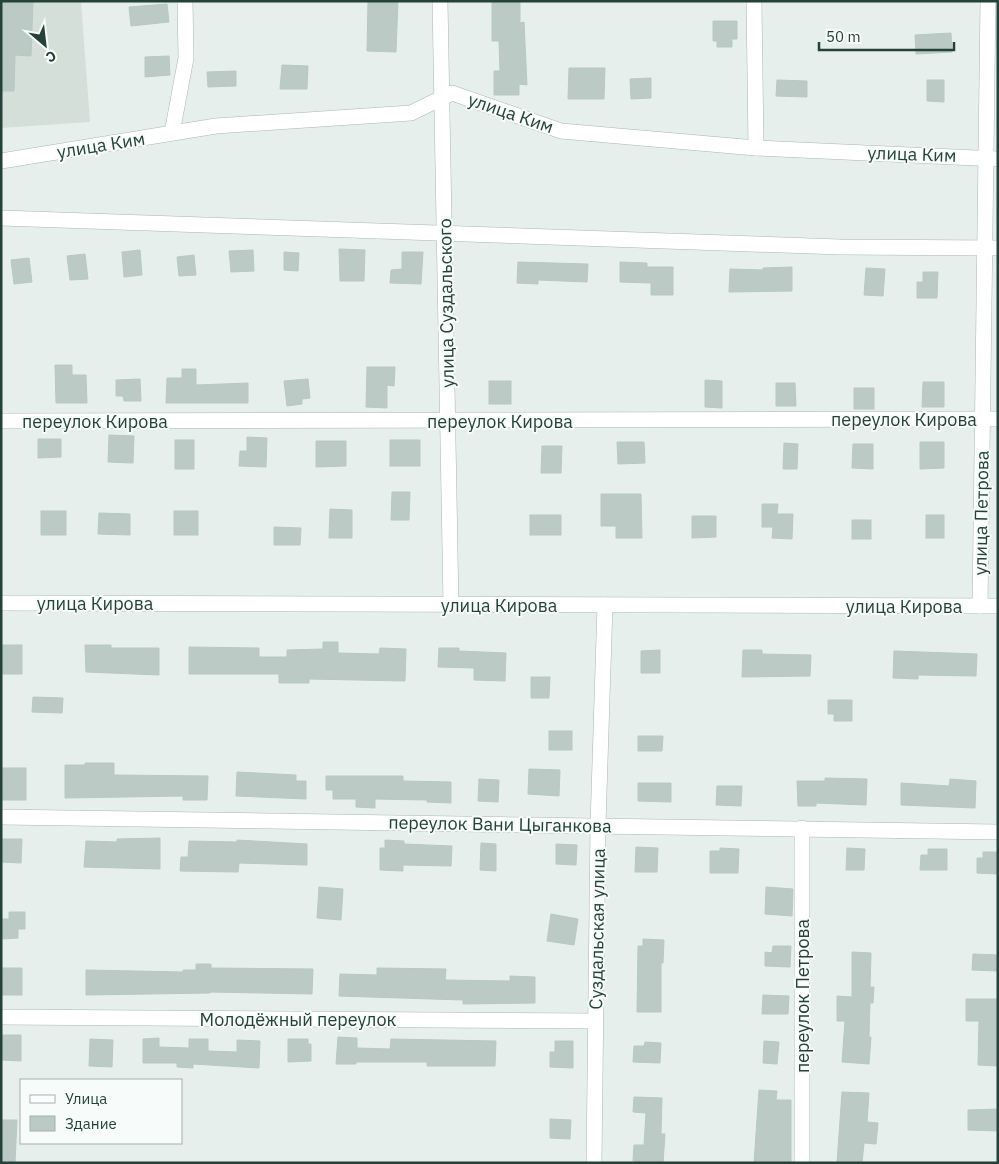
<svg xmlns="http://www.w3.org/2000/svg" width="999" height="1164" font-family="'IBM Plex Sans',sans-serif">
<style>
.built{fill:#d4dfda}
.building{fill:#bbcac4;stroke:#b8c9c2}
.lines{fill:none;stroke-linecap:round;stroke-linejoin:round}
.street-casing{stroke:#a8b8b2;stroke-width:16}
.secondary-casing{stroke:#a4bbb3;stroke-width:16}
.street{stroke:#fff;stroke-width:15}
.secondary{stroke:#fff;stroke-width:15}
.labels{text-anchor:middle;dominant-baseline:central;stroke-width:4;stroke-linejoin:round;paint-order:stroke}
.street-label{font-size:18px;fill:#24423a;stroke:#f7fbf9}
</style>
<rect width="100%" height="100%" fill="#e6efeb"/>
<!-- built -->
<polygon class="built" points="1,1 81,1 90,122 1,128"/>
<!-- building -->
<g class="building">
<polygon points="1,1 33,1 31,56 15,55 14,91 1,91"/>
<polygon points="368,1 398,1 396,52 367,51"/>
<polygon points="492,1 520,1 520,23 524,22 527,85 519,84 519,95 494,95 494,71 500,71 499,41 492,41"/>
<polygon points="167,4 169,22 131,26 129,7"/>
<polygon points="713,21 737,21 737,39 732,39 732,47 717,47 717,41 713,41"/>
<polygon points="951,33 952,52 916,54 915,35"/>
<polygon points="169,56 170,75 145,77 145,57"/>
<polygon points="282,65 308,66 307,89 280,89"/>
<polygon points="569,68 605,68 604,99 568,99"/>
<polygon points="236,71 236,86 208,87 207,72"/>
<polygon points="651,78 651,98 631,99 630,79"/>
<polygon points="777,80 807,81 807,97 776,96"/>
<polygon points="927,80 944,80 944,102 927,101"/>
<polygon points="339,249 365,250 364,281 340,281"/>
<polygon points="140,250 142,275 124,277 122,252"/>
<polygon points="253,250 254,271 231,272 229,251"/>
<polygon points="284,252 299,253 298,271 284,270"/>
<polygon points="402,252 423,252 421,284 390,283 391,270 402,269"/>
<polygon points="85,254 88,279 70,280 67,256"/>
<polygon points="194,255 196,275 179,276 177,257"/>
<polygon points="29,258 32,282 14,284 11,260"/>
<polygon points="518,262 588,264 587,282 538,280 538,284 517,283"/>
<polygon points="620,262 647,263 647,267 673,267 673,295 651,295 651,283 620,282"/>
<polygon points="792,267 792,291 729,292 730,269 763,270 763,268"/>
<polygon points="866,268 885,269 883,296 864,295"/>
<polygon points="923,272 938,272 937,298 917,298 917,282 923,282"/>
<polygon points="55,365 72,365 72,375 86,375 87,403 56,403"/>
<polygon points="367,367 395,367 394,386 387,385 387,408 366,407"/>
<polygon points="182,369 196,369 196,385 248,383 248,403 166,403 167,378 182,378"/>
<polygon points="140,379 141,401 124,401 123,396 116,396 116,380"/>
<polygon points="308,379 310,398 302,399 302,404 287,406 284,381"/>
<polygon points="705,380 722,381 722,408 705,407"/>
<rect x="489" y="381" width="22" height="23"/>
<polygon points="923,382 944,382 944,407 922,407"/>
<polygon points="776,383 795,383 796,406 776,406"/>
<rect x="854" y="388" width="20" height="21"/>
<polygon points="109,435 134,436 133,463 108,462"/>
<polygon points="247,437 267,438 266,467 239,466 240,451 247,451"/>
<polygon points="38,439 61,439 61,457 38,458"/>
<rect x="175" y="440" width="19" height="29"/>
<rect x="390" y="440" width="30" height="26"/>
<polygon points="316,441 346,441 346,466 316,467"/>
<polygon points="617,442 644,442 645,463 618,464"/>
<polygon points="920,442 944,442 944,468 920,469"/>
<polygon points="784,443 798,444 797,469 783,469"/>
<polygon points="853,444 873,444 873,469 852,468"/>
<polygon points="542,446 562,446 561,473 541,473"/>
<polygon points="392,492 410,492 409,520 391,520"/>
<polygon points="601,494 641,494 642,538 616,538 616,526 601,526"/>
<polygon points="762,504 778,504 777,514 793,514 792,539 772,538 773,527 762,527"/>
<polygon points="330,509 352,510 352,538 329,538"/>
<rect x="41" y="511" width="25" height="24"/>
<rect x="174" y="511" width="24" height="24"/>
<polygon points="99,513 130,514 130,535 98,534"/>
<rect x="530" y="515" width="31" height="20"/>
<rect x="926" y="515" width="18" height="23"/>
<polygon points="692,516 716,516 716,537 692,538"/>
<rect x="852" y="520" width="19" height="19"/>
<polygon points="274,527 301,528 300,545 274,545"/>
<polygon points="323,642 338,642 338,653 379,654 380,648 406,649 405,681 309,679 309,683 279,683 279,674 189,674 189,647 259,648 259,657 287,657 287,650 323,649"/>
<rect x="1" y="645" width="21" height="29"/>
<polygon points="85,645 111,645 111,648 159,648 159,675 86,672"/>
<polygon points="439,648 459,648 459,651 506,653 505,681 474,680 474,668 438,667"/>
<polygon points="660,650 660,673 641,673 641,651"/>
<polygon points="743,650 762,650 762,654 811,655 810,676 742,677"/>
<polygon points="894,651 977,654 976,676 918,675 918,679 893,678"/>
<polygon points="531,677 550,677 549,698 531,698"/>
<polygon points="33,697 63,698 62,713 32,712"/>
<polygon points="828,700 852,700 852,721 834,721 834,714 828,714"/>
<rect x="549" y="731" width="23" height="19"/>
<polygon points="638,736 663,736 662,751 638,751"/>
<polygon points="85,763 114,763 114,775 208,776 207,800 183,800 183,796 65,798 65,765 85,765"/>
<rect x="1" y="768" width="25" height="32"/>
<polygon points="529,769 560,770 559,796 528,794"/>
<polygon points="237,772 296,775 296,781 306,781 306,799 236,796"/>
<polygon points="326,776 403,776 403,781 451,782 451,803 427,802 427,800 375,799 375,808 356,807 356,799 333,799 333,790 326,790"/>
<polygon points="825,778 867,779 866,805 816,803 816,806 798,806 797,781 825,781"/>
<polygon points="479,779 499,780 498,802 478,801"/>
<polygon points="950,779 976,781 975,808 901,805 901,783 949,786"/>
<polygon points="638,783 671,783 671,802 638,801"/>
<polygon points="717,786 742,786 741,806 716,805"/>
<polygon points="160,838 160,869 84,867 86,841 117,842 117,839"/>
<polygon points="1,839 22,839 21,863 1,862"/>
<polygon points="237,840 307,844 307,865 239,863 238,872 180,871 181,857 188,857 189,841 237,842"/>
<polygon points="385,840 404,841 404,844 452,846 451,866 403,865 403,871 380,870 380,848 385,848"/>
<polygon points="481,843 496,844 496,871 480,870"/>
<polygon points="556,844 577,845 576,865 556,864"/>
<polygon points="636,847 658,848 657,872 635,872"/>
<polygon points="720,848 739,849 738,873 710,873 710,851 720,851"/>
<polygon points="847,848 865,849 864,870 846,870"/>
<polygon points="928,849 947,849 947,870 920,870 921,855 928,855"/>
<polygon points="983,852 998,852 998,874 977,873 977,858 983,858"/>
<polygon points="319,887 343,889 341,920 317,918"/>
<polygon points="766,887 793,889 792,916 765,914"/>
<polygon points="9,912 25,912 25,929 18,929 18,938 1,939 1,919 9,919"/>
<polygon points="551,914 578,919 574,945 547,941"/>
<polygon points="643,939 664,940 663,963 661,963 661,1012 637,1012 638,946 643,946"/>
<polygon points="773,946 791,946 790,967 765,966 765,952 772,953"/>
<polygon points="852,952 871,953 870,987 874,987 873,1003 870,1003 869,1037 871,1037 869,1064 842,1062 845,1021 837,1021 837,996 852,997"/>
<polygon points="973,954 998,955 998,971 972,970"/>
<polygon points="196,964 211,964 211,968 313,969 312,994 210,992 210,993 86,995 86,970 183,972 183,970 196,970"/>
<polygon points="2,968 22,968 22,995 1,995"/>
<polygon points="377,968 446,969 445,980 510,981 510,976 535,977 535,1003 463,1004 463,1000 339,996 340,974 377,975"/>
<polygon points="763,995 789,996 788,1014 762,1014"/>
<polygon points="966,999 998,999 998,1066 978,1065 979,1021 966,1021"/>
<polygon points="1,1035 21,1035 21,1061 1,1060"/>
<polygon points="338,1037 357,1038 357,1048 390,1049 391,1039 496,1041 495,1066 427,1066 427,1062 356,1062 356,1064 336,1064"/>
<polygon points="159,1038 159,1047 189,1048 189,1039 208,1039 208,1051 237,1052 237,1040 260,1041 259,1068 193,1064 193,1068 177,1067 177,1063 143,1063 143,1039"/>
<polygon points="90,1039 113,1040 112,1067 89,1066"/>
<polygon points="288,1039 308,1039 308,1044 311,1044 311,1061 288,1062"/>
<polygon points="555,1041 573,1041 573,1068 550,1067 550,1052 555,1052"/>
<polygon points="764,1041 779,1042 777,1064 763,1063"/>
<polygon points="645,1042 661,1043 660,1063 633,1062 634,1046 644,1046"/>
<polygon points="759,1090 777,1091 776,1100 791,1100 791,1163 754,1163"/>
<polygon points="842,1092 869,1093 867,1122 878,1123 876,1144 864,1143 862,1163 837,1163"/>
<polygon points="634,1097 662,1098 661,1134 665,1134 663,1163 633,1161 634,1145 644,1145 646,1113 633,1112"/>
<polygon points="998,1109 998,1131 968,1130 968,1110"/>
<polygon points="550,1119 571,1120 570,1139 550,1138"/>
<polygon points="1,1120 17,1120 15,1163 1,1163"/>
</g>
<g class="lines">
<defs>
<g id="street">
<polyline points="440,1 451,605"/>
<polyline points="754,1 756,148"/>
<polyline points="172,133 186,58 185,1"/>
<polyline points="1,161 216,126 411,113 452,93 561,131 756,148 998,159"/>
<polyline points="1,218 840,247 998,248"/>
<polyline points="1,421 998,419"/>
<polyline points="980,606 988,1"/>
<polyline points="1,817 998,832"/>
<polyline points="802,828 802,1163"/>
<polyline points="1,1017 595,1021"/>
<polyline points="594,1163 598,825 605,605"/>
</g>
<polyline id="secondary" points="1,603 998,606"/>
</defs>
<!-- street casing -->
<use href="#street" class="street-casing"/>
<!-- secondary casing -->
<use href="#secondary" class="secondary-casing"/>
<!-- street -->
<use href="#street" class="street"/>
<!-- secondary -->
<use href="#secondary" class="secondary"/>
</g>
<g class="labels">
<!-- street labels -->
<g class="street-label">
<text transform="translate(511 113) rotate(19)">улица Ким</text>
<text transform="translate(101 145) rotate(-9)">улица Ким</text>
<text transform="translate(912 154) rotate(2)">улица Ким</text>
<text transform="translate(446 303) rotate(-91)">улица Суздальского</text>
<text x="904" y="419">переулок Кирова</text>
<text x="95" y="421">переулок Кирова</text>
<text x="500" y="421">переулок Кирова</text>
<text transform="translate(981 513) rotate(-89)">улица Петрова</text>
<text x="95" y="603">улица Кирова</text>
<text x="499" y="605">улица Кирова</text>
<text x="904" y="606">улица Кирова</text>
<text transform="translate(500 824) rotate(1)">переулок Вани Цыганкова</text>
<text transform="translate(597 929) rotate(-89)">Суздальская улица</text>
<text transform="translate(802 996) rotate(-90)">переулок Петрова</text>
<text x="298" y="1019">Молодёжный переулок</text>
</g>
</g>
<!-- border -->
<rect width="999" height="1164" fill="none" stroke="#24423a" stroke-width="5"/>
<!-- legend -->
<rect x="20" y="1079" width="162" height="65" fill="#f7fbf9" stroke="#a3b1ad"/>
<rect x="30" y="1095" width="25" height="8" fill="#ffffff" stroke="#a3b1ad"/>
<text x="65" y="1104" font-size="15" fill="#24423a">Улица</text>
<rect x="30" y="1116" width="25" height="15" fill="#bbcac4" stroke="#a3b1ad"/>
<text x="65" y="1129" font-size="15" fill="#24423a">Здание</text>
<!-- north arrow -->
<g transform="translate(45 45) rotate(152)" stroke="#f7fbf9" stroke-width="4" paint-order="stroke">
<path d="M0-4L9 19L0 12L-9 19Z" fill="#24423a"/>
<text y="-8" font-size="14" font-weight="bold" text-anchor="middle" fill="#24423a">С</text>
</g>
<!-- scale -->
<path d="M819 42v8h135v-8" fill="none" stroke="#24423a" stroke-width="2.5"/>
<text x="826" y="42" font-size="15" fill="#24423a" stroke="#f7fbf9" stroke-width="4" paint-order="stroke">50 m</text>
</svg>
